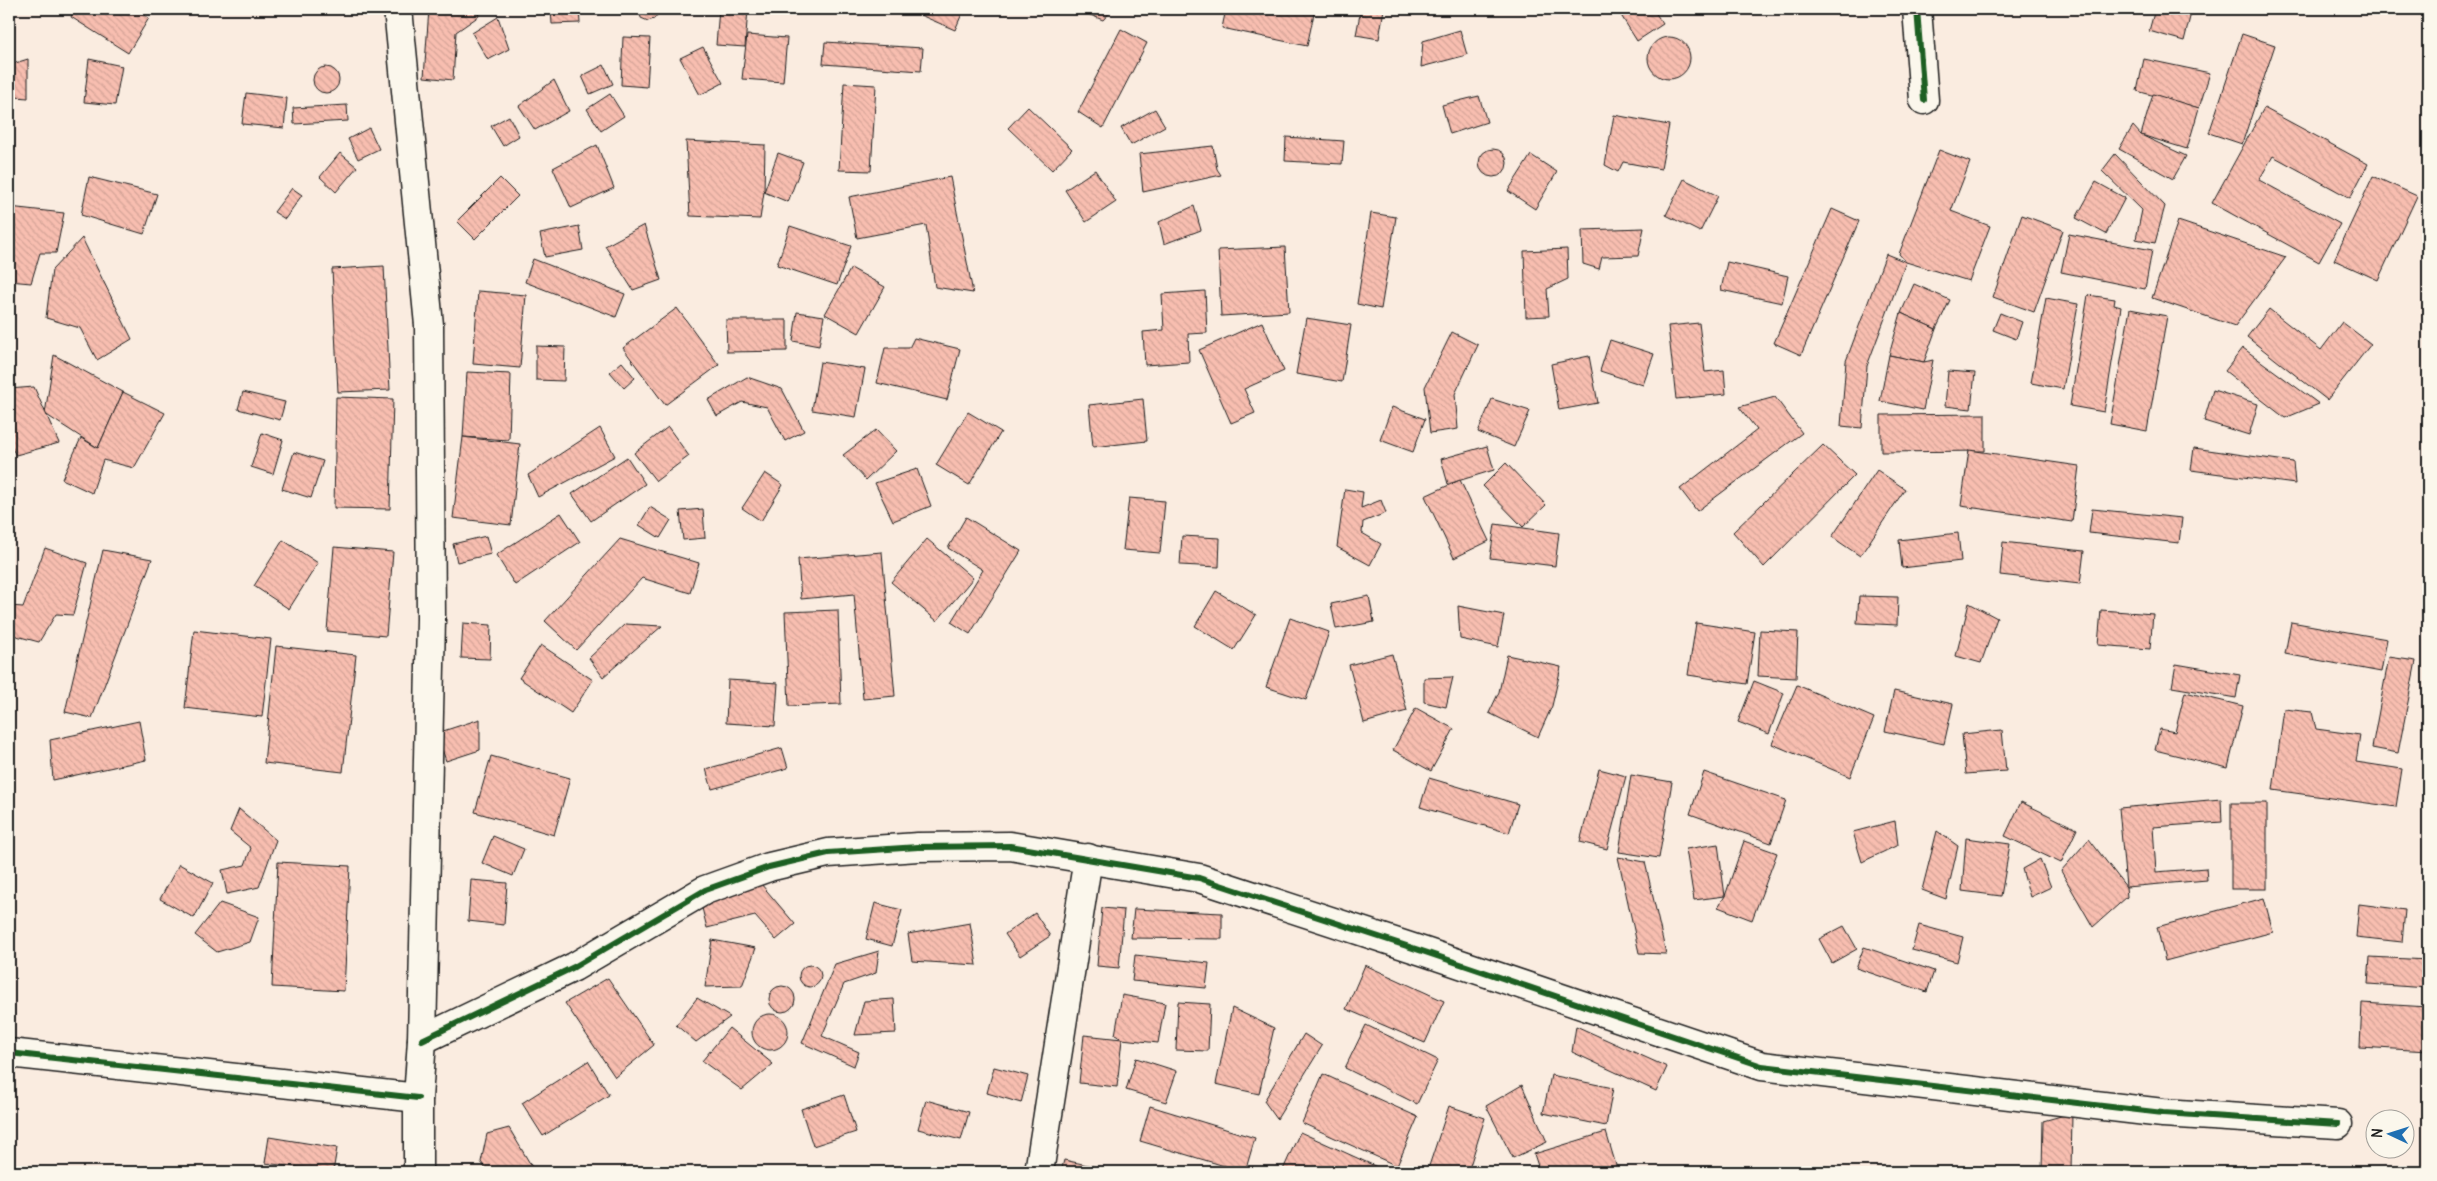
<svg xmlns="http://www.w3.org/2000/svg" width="2437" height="1181" font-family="Delius,sans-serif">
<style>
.building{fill:url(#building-back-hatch);stroke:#1c1c1c}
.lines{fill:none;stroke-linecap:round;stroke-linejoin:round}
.street-casing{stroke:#1c1c1c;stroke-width:31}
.secondary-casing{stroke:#1c1c1c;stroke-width:31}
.street{stroke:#fbf7ec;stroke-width:28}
.secondary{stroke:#fbf7ec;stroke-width:28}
.cycleway-casing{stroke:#fbf7ec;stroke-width:9}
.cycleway{stroke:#1b5e20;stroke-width:6}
</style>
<defs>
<pattern id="building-back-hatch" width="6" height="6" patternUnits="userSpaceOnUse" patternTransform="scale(1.25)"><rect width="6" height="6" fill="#f8beb0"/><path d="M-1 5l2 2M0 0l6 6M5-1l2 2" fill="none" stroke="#d4a397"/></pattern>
</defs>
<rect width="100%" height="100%" fill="#faece0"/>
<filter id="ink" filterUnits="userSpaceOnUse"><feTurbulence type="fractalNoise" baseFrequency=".02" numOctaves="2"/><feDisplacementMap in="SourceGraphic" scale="10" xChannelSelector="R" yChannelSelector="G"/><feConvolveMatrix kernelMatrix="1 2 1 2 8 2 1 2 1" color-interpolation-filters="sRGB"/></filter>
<g filter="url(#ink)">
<!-- building -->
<g class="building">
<polygon points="74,9 134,9 149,18 128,53 71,17"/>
<polygon points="429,9 477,9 479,16 456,32 453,80 424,77"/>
<polygon points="551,9 579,9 580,23 552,24"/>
<polygon points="639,9 659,9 660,11 654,19 648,21 641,18"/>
<polygon points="719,9 748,9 745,47 716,45"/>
<polygon points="912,9 964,9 955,30 911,11"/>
<polygon points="1075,9 1113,9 1103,20"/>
<polygon points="1226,9 1263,9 1280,12 1280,9 1315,9 1307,46 1222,28"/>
<polygon points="1361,9 1384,9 1379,39 1356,35"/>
<polygon points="1617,9 1653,9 1663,24 1637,41"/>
<polygon points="2155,9 2192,9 2184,41 2149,31"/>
<polygon points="498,17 509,49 488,60 472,33"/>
<polygon points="1121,29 1147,43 1103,128 1078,112"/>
<polygon points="1460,30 1467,55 1421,67 1423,41"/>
<polygon points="2242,34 2275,45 2242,144 2209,133"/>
<polygon points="747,35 787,38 783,82 742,79"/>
<circle cx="1669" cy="58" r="21"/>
<polygon points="623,37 650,38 647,87 621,85"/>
<polygon points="825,42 923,48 921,71 823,64"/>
<polygon points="703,47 723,83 700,95 680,58"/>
<polygon points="28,59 28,98 15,97 9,118 9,65"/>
<polygon points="89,59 122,66 115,105 84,102"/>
<polygon points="2144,59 2210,73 2199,108 2137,91"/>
<polygon points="604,65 613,84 590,94 582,76"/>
<circle cx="326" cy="80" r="13"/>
<polygon points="554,80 569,111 535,130 519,106"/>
<polygon points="844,83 876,85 871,171 839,170"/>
<polygon points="246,93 287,98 284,128 242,124"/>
<polygon points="610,94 624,116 601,131 587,109"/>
<polygon points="2153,94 2199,108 2187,149 2141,135"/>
<polygon points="1479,96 1487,122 1450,134 1442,105"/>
<polygon points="347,105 348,121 294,124 293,108"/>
<polygon points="1028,107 1072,149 1052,170 1008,128"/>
<polygon points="2264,108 2368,164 2350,198 2273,156 2259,180 2340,224 2319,262 2212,203"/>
<polygon points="1155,109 1165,126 1131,145 1121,128"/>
<polygon points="1614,115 1669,125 1661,169 1623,162 1618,172 1605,165"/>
<polygon points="509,116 519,136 503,146 491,126"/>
<polygon points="2133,126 2141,135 2186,156 2173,179 2119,149"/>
<polygon points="369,128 379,149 358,159 348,139"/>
<polygon points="1286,137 1344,141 1342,164 1285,161"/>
<polygon points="686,141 765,145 764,192 760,219 690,216"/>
<polygon points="597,145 614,188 571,208 553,168"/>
<polygon points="1213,146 1217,169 1221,175 1143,192 1139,154"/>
<circle cx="1493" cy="163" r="14"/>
<polygon points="1939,150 1970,162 1951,211 1990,226 1969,281 1906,262 1899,254"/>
<polygon points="340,153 357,167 336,192 320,177"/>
<polygon points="778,153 803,162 788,202 764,192"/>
<polygon points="2115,154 2165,206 2155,243 2136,239 2142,210 2102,171"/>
<polygon points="1531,155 1557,172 1535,209 1508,191"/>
<polygon points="1095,170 1116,202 1086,222 1065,190"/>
<polygon points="2373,176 2417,196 2378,280 2334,260"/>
<polygon points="89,177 157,194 144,234 81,215"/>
<polygon points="950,177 967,262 973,293 935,287 926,225 857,238 849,197"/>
<polygon points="500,178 518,196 475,239 457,221"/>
<polygon points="1684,179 1718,196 1700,232 1666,215"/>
<polygon points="2096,182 2125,198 2106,234 2076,218"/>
<polygon points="292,188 302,195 285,219 274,212"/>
<polygon points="1194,206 1201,230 1164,244 1159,222"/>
<polygon points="9,207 64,213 56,253 40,253 31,283 9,281"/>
<polygon points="1832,209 1859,221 1801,355 1774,343"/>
<polygon points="1371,213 1396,217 1381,309 1357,304"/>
<polygon points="2022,215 2063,230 2034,312 1993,297"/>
<polygon points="2178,221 2286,257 2235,326 2152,298"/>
<polygon points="644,225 661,280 633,290 605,246"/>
<polygon points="579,226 583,250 545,257 540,234"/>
<polygon points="790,226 851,246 837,285 777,265"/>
<polygon points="1644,228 1638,256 1602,257 1599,269 1583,264 1582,230"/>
<polygon points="2069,234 2152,250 2145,289 2061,272"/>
<polygon points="82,238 132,339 97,360 80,328 46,318 52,270"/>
<polygon points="1285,247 1289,312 1221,316 1218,250"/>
<polygon points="1567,249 1568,279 1547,289 1549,316 1526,317 1524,251"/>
<polygon points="1886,254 1906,262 1867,366 1862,428 1841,426 1846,361"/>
<polygon points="533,259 625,294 616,317 525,282"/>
<polygon points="1727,262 1788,276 1782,303 1721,290"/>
<polygon points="384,266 390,390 338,392 332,269"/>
<polygon points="851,268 885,287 859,333 825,314"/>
<polygon points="1914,284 1950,300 1936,329 1901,313"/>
<polygon points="478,291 526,295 520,368 473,364"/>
<polygon points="1205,291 1207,333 1188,334 1189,362 1145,365 1143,332 1164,330 1162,294"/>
<polygon points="2088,295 2115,299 2114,305 2121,307 2104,412 2070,406"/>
<polygon points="2046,298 2078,304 2063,389 2031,383"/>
<polygon points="677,308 719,365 665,405 623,348"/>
<polygon points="2130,309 2167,316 2147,431 2110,424"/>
<polygon points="2269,309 2321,350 2342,322 2371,344 2327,400 2247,337"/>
<polygon points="797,312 824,316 819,346 793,341"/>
<polygon points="1901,313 1936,329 1924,362 1889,355"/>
<polygon points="2000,313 2022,322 2016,339 1993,330"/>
<polygon points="1306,318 1351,325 1342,382 1296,374"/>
<polygon points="726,320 787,320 787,351 727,352"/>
<polygon points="1262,322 1284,371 1244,389 1255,413 1231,423 1199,350"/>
<polygon points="1699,323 1705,372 1724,370 1726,394 1676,399 1668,326"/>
<polygon points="1452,332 1478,345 1455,394 1458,429 1430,433 1425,387"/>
<polygon points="914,338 960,349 947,400 877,383 885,348 909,348"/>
<polygon points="1610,340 1654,354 1643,385 1600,371"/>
<polygon points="536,346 565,347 564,381 536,380"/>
<polygon points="2243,348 2319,404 2285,418 2225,371"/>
<polygon points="54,355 123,392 98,448 45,414"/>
<polygon points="1889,355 1924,362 1933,360 1923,410 1880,401"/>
<polygon points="1589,356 1598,403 1559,410 1551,364"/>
<polygon points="622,362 635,378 624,388 610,372"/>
<polygon points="820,362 865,369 856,417 812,410"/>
<polygon points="1948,371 1975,373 1971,409 1945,406"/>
<polygon points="467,372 511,374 509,440 463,437"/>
<polygon points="747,377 782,389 804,431 785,441 767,407 742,402 717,416 708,400"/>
<polygon points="34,387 59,443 16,455 9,444 9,389"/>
<polygon points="2213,390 2258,404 2249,435 2204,421"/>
<polygon points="123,392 165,413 134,468 103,460 92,493 62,479 81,438 98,448"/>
<polygon points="243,392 285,402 280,420 238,409"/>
<polygon points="336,397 393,399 390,509 334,508"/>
<polygon points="1775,397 1802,433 1697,511 1680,489 1757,430 1739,407"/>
<polygon points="1143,399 1147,441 1093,447 1089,405"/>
<polygon points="1492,399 1530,411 1514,447 1478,432"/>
<polygon points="1392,407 1425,419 1413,452 1380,440"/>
<polygon points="968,412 1001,432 969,485 936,465"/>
<polygon points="1985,414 1985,451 1881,452 1881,415"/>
<polygon points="668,427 689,456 656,481 634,453"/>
<polygon points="600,428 615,456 538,497 528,475"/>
<polygon points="876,430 896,451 866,480 843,455"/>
<polygon points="262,433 283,440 273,474 251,467"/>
<polygon points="463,437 520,444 511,525 453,518"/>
<polygon points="1823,445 1855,475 1764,567 1733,532"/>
<polygon points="1487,446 1494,470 1448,484 1441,459"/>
<polygon points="2194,448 2293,462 2295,484 2191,470"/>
<polygon points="1969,450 2079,466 2072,522 1961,506"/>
<polygon points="294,452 323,461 311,498 282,489"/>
<polygon points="627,457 645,484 591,521 572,494"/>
<polygon points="1506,463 1546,505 1523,527 1483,486"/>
<polygon points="917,469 931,506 893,521 875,483"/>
<polygon points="1877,470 1905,489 1860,556 1832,537"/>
<polygon points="765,473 783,485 761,521 742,508"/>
<polygon points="1460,480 1489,541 1454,558 1425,496"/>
<polygon points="1345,489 1363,492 1361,508 1381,500 1386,513 1363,522 1362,533 1381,544 1370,565 1337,547"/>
<polygon points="1129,498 1165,501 1160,553 1123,550"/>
<polygon points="650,507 671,520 660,538 639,525"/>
<polygon points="703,509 705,538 683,540 680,511"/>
<polygon points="2092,509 2182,518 2179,543 2089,533"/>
<polygon points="561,513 580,542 515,585 496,555"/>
<polygon points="966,517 1021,551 970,634 951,622 983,570 948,548"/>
<polygon points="1495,524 1559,533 1555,566 1490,558"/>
<polygon points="1958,533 1961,561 1902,568 1899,540"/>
<polygon points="486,536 491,554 457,562 453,544"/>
<polygon points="1182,536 1220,538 1219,567 1180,565"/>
<polygon points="620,539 699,563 690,593 642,578 576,650 545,621"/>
<polygon points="927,539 973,578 937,621 891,582"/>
<polygon points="283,540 318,563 289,609 254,586"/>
<polygon points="2003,542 2084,551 2080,584 2000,575"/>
<polygon points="334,547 393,552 386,636 327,631"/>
<polygon points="45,548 87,563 73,615 56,614 39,642 9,634 9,606 23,607"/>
<polygon points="103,550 152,559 92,718 65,712"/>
<polygon points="882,552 895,696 863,699 854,594 801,599 798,559"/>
<polygon points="1216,591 1256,615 1234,650 1195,626"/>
<polygon points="1369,596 1374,622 1336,629 1331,604"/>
<polygon points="1859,596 1898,597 1897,625 1857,623"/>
<polygon points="1969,603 1997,618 1981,663 1956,656"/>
<polygon points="1458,606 1504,615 1498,647 1460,639"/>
<polygon points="838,610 841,704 789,706 785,612"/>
<polygon points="2101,610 2153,614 2150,649 2098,645"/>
<polygon points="1290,618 1329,632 1306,700 1266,687"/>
<polygon points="2291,622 2387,639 2381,672 2285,654"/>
<polygon points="463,623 491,625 490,659 461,658"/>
<polygon points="1696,623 1755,632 1747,684 1688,675"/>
<polygon points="625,624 662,626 603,677 589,658"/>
<polygon points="194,630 271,639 262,717 185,708"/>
<polygon points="1760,630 1798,632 1796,678 1758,676"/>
<polygon points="541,645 593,680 571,713 519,678"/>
<polygon points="276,646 356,655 343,772 264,763"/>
<polygon points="1392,654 1407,711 1364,723 1349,665"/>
<polygon points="1507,655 1561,667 1552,706 1538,737 1489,713 1499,692"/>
<polygon points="2389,657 2416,661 2398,753 2372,748"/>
<polygon points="2176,664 2240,675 2236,698 2172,687"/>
<polygon points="1453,677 1446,707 1424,702 1424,678"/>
<polygon points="728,680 778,683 775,726 726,723"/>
<polygon points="1754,681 1784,693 1769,734 1738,722"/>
<polygon points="1797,685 1874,718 1850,777 1772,744"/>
<polygon points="1894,691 1953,704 1944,744 1885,731"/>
<polygon points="2185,692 2243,706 2228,768 2155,750 2160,729 2175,732"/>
<polygon points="1416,708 1454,729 1431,771 1393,750"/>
<polygon points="2284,709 2312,712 2316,729 2360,735 2356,762 2402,769 2396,807 2273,790"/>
<polygon points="480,719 480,750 446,761 437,733"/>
<polygon points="139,721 146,760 53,780 50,740"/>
<polygon points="2002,730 2006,771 1966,774 1962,734"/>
<polygon points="782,748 788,768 712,789 706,769"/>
<polygon points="491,756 570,778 554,835 475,812"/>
<polygon points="1599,769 1626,776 1607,849 1580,842"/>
<polygon points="1704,772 1786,800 1771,843 1690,814"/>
<polygon points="1631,775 1672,782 1659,858 1619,852"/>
<polygon points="1429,778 1518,804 1509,833 1420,807"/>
<polygon points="2221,799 2222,822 2153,827 2156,872 2206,868 2207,880 2126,887 2119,808"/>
<polygon points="2021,802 2077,829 2061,863 2005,836"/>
<rect x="2231" y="803" width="36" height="86"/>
<polygon points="239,809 276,840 259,887 227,894 222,870 245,865 251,848 230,831"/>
<polygon points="1895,821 1898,845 1862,862 1853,832"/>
<polygon points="1937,831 1958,846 1946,899 1922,890"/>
<polygon points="493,836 524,849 513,876 482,863"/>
<polygon points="1966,838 2010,844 2001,896 1962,891"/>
<polygon points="2089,839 2126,887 2127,897 2093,927 2061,871"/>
<polygon points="1744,841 1777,853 1752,920 1718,907 1725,896"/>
<polygon points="1718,844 1725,896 1694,900 1686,849"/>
<polygon points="1618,857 1645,862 1666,954 1639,953"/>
<polygon points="2040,859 2051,887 2030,897 2022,869"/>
<polygon points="278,862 350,866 344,991 272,987"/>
<polygon points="179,864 213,883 194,918 160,899"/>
<polygon points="471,880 507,883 504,925 468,921"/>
<polygon points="761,884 795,924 776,940 755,916 707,928 700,900"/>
<polygon points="2264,898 2273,932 2165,961 2157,927"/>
<polygon points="220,903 259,917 250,942 217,952 195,935"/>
<polygon points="875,903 902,910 892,946 866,939"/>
<polygon points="2359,904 2405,910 2402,942 2356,937"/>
<polygon points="1102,908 1124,910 1119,968 1097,966"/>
<polygon points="1134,909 1222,913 1222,939 1131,938"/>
<polygon points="1035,913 1050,936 1020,956 1005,934"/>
<polygon points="970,923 977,965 912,961 908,934"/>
<polygon points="1919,925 1963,937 1957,962 1912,950"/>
<polygon points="1844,926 1857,949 1832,963 1819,939"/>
<polygon points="712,940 756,948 742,986 705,987"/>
<polygon points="1864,947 1934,971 1927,992 1856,968"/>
<polygon points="879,951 876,973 844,984 822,1036 859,1052 854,1066 802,1043 835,964"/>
<polygon points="1135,955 1209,963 1206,988 1132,981"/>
<polygon points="2370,957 2428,960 2428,988 2368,984"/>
<circle cx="810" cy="976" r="11"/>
<polygon points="1365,965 1444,1001 1425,1043 1346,1009"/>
<polygon points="608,978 654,1045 615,1077 565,1003"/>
<circle cx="782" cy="999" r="13"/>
<polygon points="1122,995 1165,1003 1158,1043 1122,1039 1115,1035"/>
<polygon points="697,998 730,1017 696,1042 676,1025"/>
<polygon points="894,999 896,1033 855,1035 864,1001"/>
<polygon points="1178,1002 1210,1004 1208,1051 1176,1050"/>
<polygon points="2362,1003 2428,1007 2428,1051 2360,1047"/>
<polygon points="1232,1008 1274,1028 1259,1094 1216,1084"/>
<circle cx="770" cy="1032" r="18"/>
<polygon points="1366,1025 1438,1060 1417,1104 1345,1068"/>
<polygon points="1576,1026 1667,1067 1656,1091 1572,1052"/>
<polygon points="729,1028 773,1064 742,1090 702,1061"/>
<polygon points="1304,1034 1322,1046 1277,1119 1264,1101"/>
<polygon points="1084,1035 1122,1039 1117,1087 1079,1083"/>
<polygon points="1136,1058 1177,1071 1166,1102 1126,1090"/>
<polygon points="588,1061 609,1095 543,1136 522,1103"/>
<polygon points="994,1067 1028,1076 1021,1103 987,1093"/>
<polygon points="1323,1074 1418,1117 1397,1166 1302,1123"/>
<polygon points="1551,1075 1613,1088 1606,1126 1543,1113"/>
<polygon points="1522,1085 1547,1142 1513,1158 1486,1106"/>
<polygon points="844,1095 856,1132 813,1146 801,1109"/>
<polygon points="926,1100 969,1112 961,1140 918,1129"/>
<polygon points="1150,1106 1255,1138 1245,1172 1140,1141"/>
<polygon points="1449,1106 1485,1118 1468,1172 1427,1172"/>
<polygon points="2072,1113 2071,1172 2042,1172 2043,1121"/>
<polygon points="509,1128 532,1167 525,1172 488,1172 481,1162 487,1134"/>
<polygon points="1300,1132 1388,1172 1282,1172"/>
<polygon points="1606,1132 1618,1172 1540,1172 1534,1154"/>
<polygon points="269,1137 337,1148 333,1172 265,1163"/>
<polygon points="1064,1160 1120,1172 1061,1172"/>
</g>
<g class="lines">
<defs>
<g id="street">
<polyline points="1917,9 1924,100"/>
<polyline points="422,1040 574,967 705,890 769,867 828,853 918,847 1010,846 1199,878 1425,952 1762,1066 2163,1113 2338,1124"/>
<polyline points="9,1053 418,1098"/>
<polyline points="1039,1172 1088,858"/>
</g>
<polyline id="secondary" points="398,9 429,325 431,619 422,1040 418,1098 418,1172"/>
</defs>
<!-- street casing -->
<use href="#street" class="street-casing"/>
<!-- secondary casing -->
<use href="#secondary" class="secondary-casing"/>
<!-- street -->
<use href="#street" class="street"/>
<!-- secondary -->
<use href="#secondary" class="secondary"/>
<defs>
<g id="cycleway">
<polyline points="1917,9 1924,100"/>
<polyline points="422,1040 574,967 705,890 769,867 828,853 918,847 1010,846 1199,878 1425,952 1762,1066 2163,1113 2338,1124"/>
<polyline points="9,1053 418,1098"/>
</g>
</defs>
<!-- cycleway casing -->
<use href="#cycleway" class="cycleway-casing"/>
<!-- cycleway -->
<use href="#cycleway" class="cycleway"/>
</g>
</g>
<!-- margin -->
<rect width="2437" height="1181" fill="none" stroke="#fbf7ec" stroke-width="30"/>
<rect x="15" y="15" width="2407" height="1151" fill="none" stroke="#1c1c1c" stroke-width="2" filter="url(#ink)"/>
<!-- north arrow -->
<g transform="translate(2390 1134) rotate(274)"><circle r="24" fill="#fbf7ec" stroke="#a29f99"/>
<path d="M0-4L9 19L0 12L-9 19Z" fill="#1f6fb2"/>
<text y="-8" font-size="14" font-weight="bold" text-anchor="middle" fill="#1c1c1c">N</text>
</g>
</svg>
